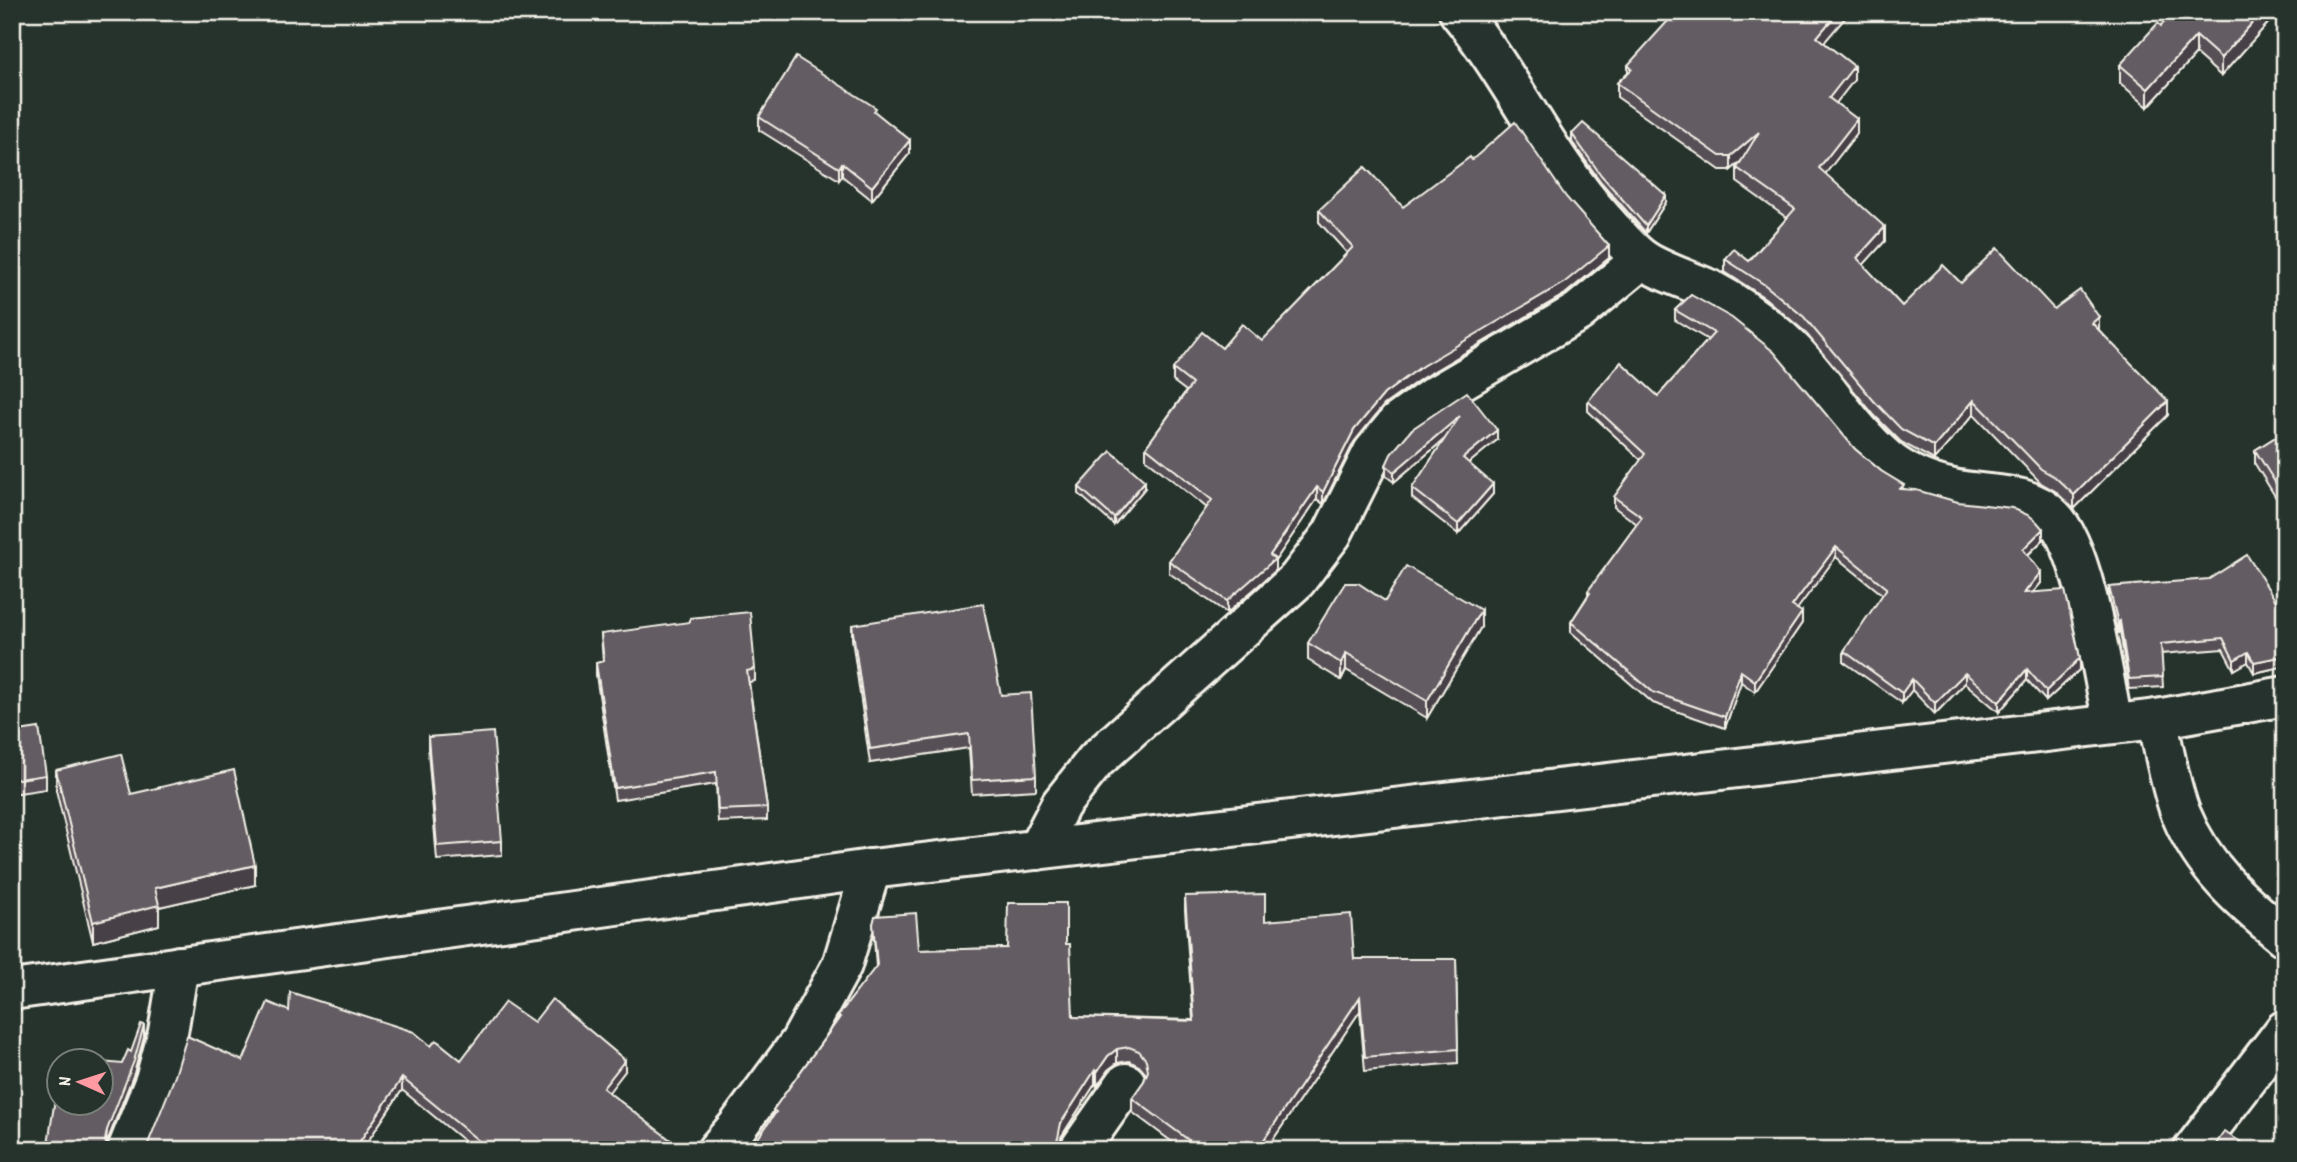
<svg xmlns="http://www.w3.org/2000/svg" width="2297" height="1162" font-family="Dekko,sans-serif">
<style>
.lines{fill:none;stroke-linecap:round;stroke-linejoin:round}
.minor-casing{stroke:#f4f1e8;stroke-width:44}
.tertiary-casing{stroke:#f4f1e8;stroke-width:44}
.minor{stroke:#26332d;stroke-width:38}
.tertiary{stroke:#26332d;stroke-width:38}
.wall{fill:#564f56;stroke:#f4f1e8;stroke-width:2}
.shaded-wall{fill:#464046;stroke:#f4f1e8;stroke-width:2}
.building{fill:#645c64;stroke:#f4f1e8;stroke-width:2}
</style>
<rect width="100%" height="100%" fill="#26332d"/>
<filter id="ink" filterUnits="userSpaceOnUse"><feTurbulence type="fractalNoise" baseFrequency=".0143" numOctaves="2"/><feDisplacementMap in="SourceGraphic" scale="14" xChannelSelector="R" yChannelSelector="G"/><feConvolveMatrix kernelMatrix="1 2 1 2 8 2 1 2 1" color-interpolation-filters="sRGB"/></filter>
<g filter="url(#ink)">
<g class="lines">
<defs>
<g id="minor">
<path d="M1459,12c54,66 88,145 145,208 11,12 24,28 37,38 17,13 51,23 72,33 21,11 43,27 61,42 44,35 70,90 113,126 17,14 41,24 62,29 36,10 75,0 104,29 32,31 50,159 60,207"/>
<path d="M2157,719c7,29 13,68 24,95 22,54 60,87 104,123"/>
<polyline points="1037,850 1061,804 1096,760 1297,580 1332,534 1373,452 1397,423 1433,397 1578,312 1642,259"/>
<polyline points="127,1150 155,1080 168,1032 179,966"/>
<polyline points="717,1150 737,1127 800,1042 842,965 871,869"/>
<polyline points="1079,1150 1126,1083"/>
<polyline points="2193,1150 2285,1030"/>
</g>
<polyline id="tertiary" points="12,990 871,869 2157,719 2285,696"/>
</defs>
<!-- minor casing -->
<use href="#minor" class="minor-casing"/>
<!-- tertiary casing -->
<use href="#tertiary" class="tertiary-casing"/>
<!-- minor -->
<use href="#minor" class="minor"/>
<!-- tertiary -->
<use href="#tertiary" class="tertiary"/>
</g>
<!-- wall -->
<g class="wall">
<polygon points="1850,12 1824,42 1854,80 1836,103 1857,133 1825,174 1885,241 1863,265 1902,306 1961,283 2054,309 2099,330 2168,415 2074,509 2055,491 2041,483 1974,414 1934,460 1901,442 1874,415 1804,331 1765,298 1725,272 1725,259 1749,261 1787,218 1737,182 1737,168 1742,160 1731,170 1720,170 1617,97 1617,83 1628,72 1628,65"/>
<polygon points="2173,12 2278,12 2221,76 2196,54 2148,107 2120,83 2120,65 2161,26"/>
<polygon points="876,113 910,153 872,200 842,176 839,180 759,130 759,117"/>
<polygon points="1572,134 1666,202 1646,233 1601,182 1572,142"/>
<polygon points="1472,160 1609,258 1565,294 1422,378 1384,405 1354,442 1323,504 1317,499 1275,561 1275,571 1227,613 1169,573 1169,561 1207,508 1146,459 1146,447 1186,391 1173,381 1173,369 1222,348 1262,341 1347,253 1319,222 1319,210 1403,207"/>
<polygon points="1691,295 1855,449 1881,471 1904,489 2043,540 2028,555 2041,583 2033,592 2080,669 2046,701 2027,680 1999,712 1965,683 1935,714 1912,690 1902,703 1844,662 1844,651 1883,595 1836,557 1797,609 1802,623 1755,692 1741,682 1725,728 1653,703 1571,632 1571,622 1588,595 1588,591 1637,524 1614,507 1614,497 1641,460 1588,411 1588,401 1658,396 1708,340 1675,320 1675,310"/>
<polygon points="1412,429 1497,440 1469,463 1493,494 1458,534 1412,498 1412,488 1445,439 1394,482 1386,476 1386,465"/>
<polygon points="2285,431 2285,507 2283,509 2255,464 2255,450"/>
<polygon points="1079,487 1145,488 1114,525 1079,494"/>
<polygon points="2109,587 2276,601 2285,597 2285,666 2254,673 2248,662 2234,670 2223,649 2161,654 2163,687 2129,689 2120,631 2118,633 2109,597"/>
<polygon points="1385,601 1481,627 1427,718 1346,670 1341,680 1308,660 1308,643"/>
<polygon points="852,625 1001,695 1036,776 1036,790 972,794 969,748 870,763 852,639"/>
<polygon points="601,634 755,669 755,681 749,682 767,808 767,820 718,822 716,784 615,800 596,675 596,663 603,662"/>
<polygon points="12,732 46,775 46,789 12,794"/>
<polygon points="428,737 502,841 502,855 437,860 428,751"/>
<polygon points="56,770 131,794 255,885 159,907 159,925 93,942 56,790"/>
<polygon points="1185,896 1265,921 1354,959 1456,959 1458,1063 1365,1071 1360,1011 1266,1150 1183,1150 1132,1112 1132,1098 1144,1081 1146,1074 1139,1066 1129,1061 1117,1063 1108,1070 1097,1086 1095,1084 1061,1137 1059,1150 750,1150 773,1117 773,1110 838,1019 838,1016 876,967 873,924 919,950 1007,948 1066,944 1073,1017 1193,1020 1185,910"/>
<polygon points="289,1011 431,1046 461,1060 534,1022 625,1071 608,1092 677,1150 475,1150 402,1090 362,1150 145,1150 243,1061"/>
</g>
<!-- shaded-wall -->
<g class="shaded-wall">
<polygon points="1838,12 1850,12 1817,51 1817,37"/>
<polygon points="2262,12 2278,12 2221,76 2221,58"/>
<polygon points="2196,36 2196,54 2148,107 2148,89"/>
<polygon points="1854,66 1854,80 1829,112 1829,98"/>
<polygon points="1857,119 1857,133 1819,182 1819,168"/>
<polygon points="1759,132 1759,146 1731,170 1731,156"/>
<polygon points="910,140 910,153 872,200 872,187"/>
<polygon points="842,163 842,176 839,180 839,168"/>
<polygon points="1666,195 1666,202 1646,233 1646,226"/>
<polygon points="1885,227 1885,241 1857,272 1857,258"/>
<polygon points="1609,246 1609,258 1565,294 1422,378 1384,405 1354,442 1323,504 1323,492 1354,430 1384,394 1422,366"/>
<polygon points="2099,317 2099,331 2092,323"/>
<polygon points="1974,400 1974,414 1934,460 1934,447"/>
<polygon points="2168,401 2168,415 2074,509 2074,495"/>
<polygon points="1460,416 1460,426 1394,482 1394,472"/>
<polygon points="1497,430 1497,440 1463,468 1463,458"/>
<polygon points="1145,481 1145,488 1114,525 1114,518"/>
<polygon points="1493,484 1493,494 1458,534 1458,524"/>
<polygon points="1317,487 1317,499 1275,561 1275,571 1227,613 1227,601 1270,555"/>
<polygon points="2285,493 2285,507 2283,509 2283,495"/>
<polygon points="2043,529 2043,540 2023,559 2023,549"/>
<polygon points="1836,547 1836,557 1792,616 1792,606"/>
<polygon points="2041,572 2041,583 2024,603 2024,593"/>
<polygon points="1481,610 1481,627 1427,718 1427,701"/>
<polygon points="1802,612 1802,623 1755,692 1755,681"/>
<polygon points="2120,621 2120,631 2118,633 2118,623"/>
<polygon points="2248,652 2248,662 2234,670 2234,660"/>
<polygon points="1346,653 1346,670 1341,680 1341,663"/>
<polygon points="2285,656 2285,666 2254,673 2254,662"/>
<polygon points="2080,658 2080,669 2046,701 2046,691"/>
<polygon points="2027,669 2027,680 1999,712 1999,702"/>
<polygon points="1741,671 1741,682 1725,728 1725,717"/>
<polygon points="1965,673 1965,683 1935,714 1935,703"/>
<polygon points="1912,679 1912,690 1902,703 1902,693"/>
<polygon points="255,865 255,885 159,907 159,925 93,942 93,922 155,888"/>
<polygon points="1360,997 1360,1011 1266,1150 1257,1150"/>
<polygon points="144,1025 144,1037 134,1073 107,1142 105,1150 107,1130"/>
<polygon points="1117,1049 1117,1063 1108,1070 1097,1086 1097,1072 1108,1056"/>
<polygon points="625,1060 625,1071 603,1100 603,1088"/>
<polygon points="1095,1070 1095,1084 1061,1137 1059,1150 1052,1150 1061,1123"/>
<polygon points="402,1078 402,1090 362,1150 354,1150"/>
</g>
<!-- building -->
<g class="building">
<polygon points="1676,12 1838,12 1817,37 1854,66 1829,98 1857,119 1819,168 1885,227 1857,258 1902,306 1943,265 1961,283 1997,248 2054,309 2080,290 2099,317 2092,323 2168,401 2074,495 2055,477 2041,469 1974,400 1934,447 1901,429 1874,401 1804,317 1765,285 1725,259 1734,249 1749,261 1795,209 1737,168 1759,132 1731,156 1720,156 1617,83 1632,69 1628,65"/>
<polygon points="2173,12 2262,12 2221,58 2196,36 2148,89 2120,65 2158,23 2161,26"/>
<polygon points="796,57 876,108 874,111 910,140 872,187 842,163 839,168 759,117"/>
<polygon points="1515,122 1566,197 1609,246 1565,282 1422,366 1384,394 1354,430 1323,492 1317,487 1270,555 1275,559 1227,601 1169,561 1212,500 1146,447 1192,384 1173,369 1202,332 1222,348 1242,324 1262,341 1353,247 1319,210 1365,167 1403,207 1470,157 1472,160"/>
<polygon points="1583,123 1666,195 1646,226 1601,175 1572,134"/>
<polygon points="1691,295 1732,318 1774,352 1855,449 1881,471 1904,485 1900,489 1916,490 1958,502 2012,508 2030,516 2037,522 2043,529 2023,549 2041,572 2024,593 2065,590 2080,658 2046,691 2027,669 1999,702 1965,673 1935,703 1912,679 1902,693 1844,651 1887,588 1836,547 1792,606 1802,612 1755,681 1741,671 1725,717 1653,692 1571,622 1590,593 1588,591 1642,517 1614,497 1645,454 1588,401 1621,362 1658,396 1714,333 1675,310"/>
<polygon points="1467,392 1497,430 1463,458 1493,484 1458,524 1412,488 1460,416 1394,472 1386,465 1391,454 1412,429"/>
<polygon points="2285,431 2285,493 2283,495 2255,450"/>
<polygon points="1111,451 1145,481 1114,518 1079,487"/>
<polygon points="2247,555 2276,601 2285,597 2285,656 2254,662 2248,652 2234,660 2223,638 2161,644 2163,677 2129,679 2120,621 2118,623 2109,587 2209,579"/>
<polygon points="1406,566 1481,610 1427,701 1346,653 1341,663 1308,643 1345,583 1358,583 1385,601"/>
<polygon points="983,604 1001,695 1031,693 1036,776 972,780 969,734 870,749 852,625"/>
<polygon points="750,612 755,669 747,671 767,808 718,810 716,772 615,788 596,663 604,661 601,634 690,622 690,618"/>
<polygon points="39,728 46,775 12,780 12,732"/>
<polygon points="493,732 502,841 437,846 428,737"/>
<polygon points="121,754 131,794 234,770 255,865 155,888 159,905 93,922 56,770"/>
<polygon points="1265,894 1265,921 1351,914 1354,959 1456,959 1458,1049 1365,1057 1360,997 1257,1150 1202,1150 1132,1098 1144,1081 1148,1071 1146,1060 1139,1051 1129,1047 1117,1049 1108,1056 1097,1072 1095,1070 1061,1123 1058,1138 1052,1150 750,1150 776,1112 773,1110 840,1017 838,1016 877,965 873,924 875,916 916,913 919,950 1007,948 1008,903 1066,903 1066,944 1070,944 1073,1017 1194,1021 1185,896"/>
<polygon points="290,992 414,1032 431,1046 436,1040 461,1060 505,1002 534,1022 552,999 625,1060 603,1088 677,1145 673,1150 490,1150 402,1078 354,1150 145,1150 147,1146 175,1076 187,1036 243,1061 268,1002 289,1011"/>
<polygon points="141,1024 144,1025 134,1061 107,1130 105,1141 109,1150 47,1150 60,1067 60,1102 102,1102 102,1062 122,1064 128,1050 131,1052"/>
<polygon points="2224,1132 2255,1150 2212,1150"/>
<polygon points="2285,1140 2285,1150 2278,1150"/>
</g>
</g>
<!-- margin -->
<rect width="2297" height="1162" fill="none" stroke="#26332d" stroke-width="42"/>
<rect x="21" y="21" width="2255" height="1120" fill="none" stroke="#f4f1e8" stroke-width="2.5" filter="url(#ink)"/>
<!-- north arrow -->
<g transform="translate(80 1082) rotate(273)"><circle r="33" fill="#26332d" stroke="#787f78" stroke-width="2"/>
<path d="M0-5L12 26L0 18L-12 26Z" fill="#ff9aa2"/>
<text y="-10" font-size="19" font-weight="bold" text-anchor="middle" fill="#f4f1e8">N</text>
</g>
</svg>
